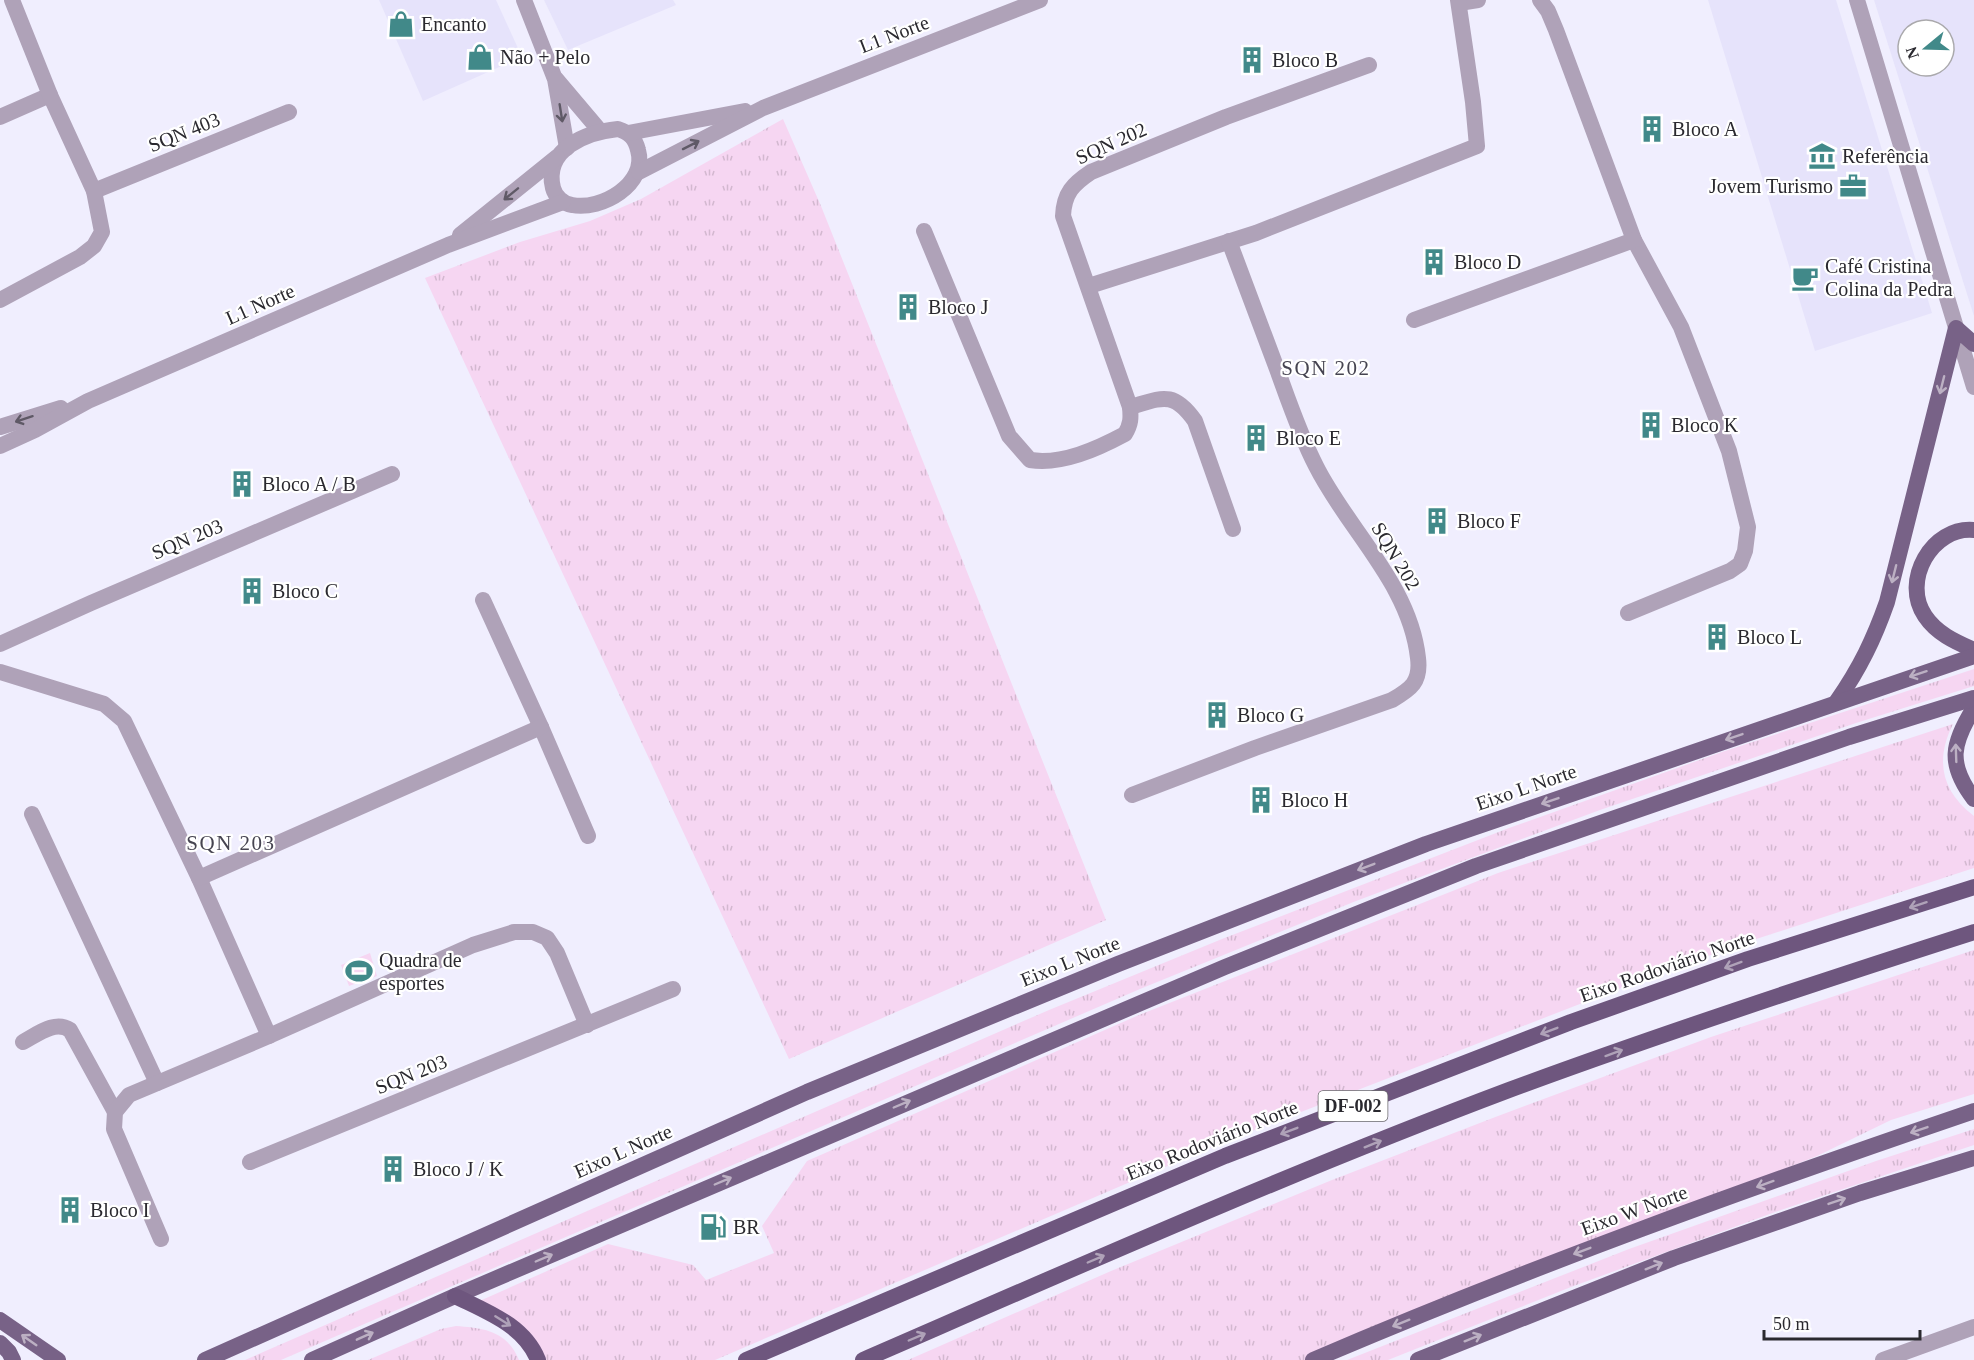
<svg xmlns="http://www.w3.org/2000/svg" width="1974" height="1360" font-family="'Times New Roman',serif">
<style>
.built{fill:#e6e3fb;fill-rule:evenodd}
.grass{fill:url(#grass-tufts)}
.garden{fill:#f6d6f2}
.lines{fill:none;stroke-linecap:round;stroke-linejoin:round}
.minor{stroke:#afa2b8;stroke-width:16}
.tertiary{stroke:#afa2b8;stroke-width:16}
.primary{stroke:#786287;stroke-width:16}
.trunk{stroke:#6e567e;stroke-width:16}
.oneway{stroke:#5f5966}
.oneway2{stroke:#bcb0c3}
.oneway3{stroke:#afa2b8}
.labels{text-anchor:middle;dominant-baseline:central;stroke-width:4.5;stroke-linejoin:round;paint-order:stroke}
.shield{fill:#fff;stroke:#6a696d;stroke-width:1.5}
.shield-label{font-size:18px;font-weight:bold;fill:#2a292f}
.poi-label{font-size:20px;fill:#2a292f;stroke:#fff;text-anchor:start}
.street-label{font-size:20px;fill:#2a292f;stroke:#fff}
.neighbourhood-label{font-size:21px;letter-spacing:1.5px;fill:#464451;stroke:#fff}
</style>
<defs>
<pattern id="grass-tufts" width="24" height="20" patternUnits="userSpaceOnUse" patternTransform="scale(1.5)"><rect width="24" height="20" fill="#f6d6f2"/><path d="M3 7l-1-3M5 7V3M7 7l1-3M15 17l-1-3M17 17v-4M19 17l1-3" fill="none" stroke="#d3b8d0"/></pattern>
</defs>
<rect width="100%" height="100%" fill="#f0eefe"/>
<!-- built -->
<g class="built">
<polygon points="379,0 496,0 522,57 423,101"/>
<polygon points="544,0 673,0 676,5 568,50"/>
<polygon points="1708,0 1836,0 1932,313 1815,351"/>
<path d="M1874,0h100v316zM1908,30h36v36h-36z"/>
</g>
<!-- grass -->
<g class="grass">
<polygon points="783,119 821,206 1106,920 789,1059 425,278 520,242 590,221 641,199"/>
<polygon points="1974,669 1974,686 1856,723 1600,810 1356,901 1140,989 281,1360 245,1360 1049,1010 1222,939 1509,828 1722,752"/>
<path d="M1953,724c-18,36 -12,67 21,92v52l-230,75 -97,35 -426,165 -506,217h-171l-69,-57 133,-59 85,21 13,15 68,-27 -12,-27 45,-65 332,-146 359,-142z"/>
<polygon points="1974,950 1974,1094 1891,1120 1817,1156 1306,1360 908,1360 1111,1271 1332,1180 1498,1116 1711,1037"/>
<polygon points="1974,1129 1974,1145 1781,1210 1571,1287 1388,1360 1347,1360 1629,1249 1876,1161"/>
<path d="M456,1326c28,2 51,5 63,34h-151l73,-31z"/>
</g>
<!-- garden -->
<polygon class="garden" points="370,953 377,976 349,986 341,965"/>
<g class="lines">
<!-- minor -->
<g class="minor">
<polyline points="1540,0 1548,11 1556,30 1634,240 1681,327 1729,451 1748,527 1745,551 1740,564 1730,571 1628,613"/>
<polyline points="1459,3 1478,0"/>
<polyline points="0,117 50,95"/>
<polyline points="94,191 289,112"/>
<path d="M924,231l85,205 21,24c32,5 67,-11 95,-26 6,-10 6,-16 5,-27l-67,-191c1,-23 10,-32 28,-44l135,-55 143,-52"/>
<polyline points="1089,286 1256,233 1477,146 1473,102 1458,0"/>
<polyline points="0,300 80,257 94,246 102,232 94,191 50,95 12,0"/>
<polyline points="1414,320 1634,240"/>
<path d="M1130,407c32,-9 43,-17 65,14l38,108"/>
<polyline points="483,600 541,727 588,836"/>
<polyline points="0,644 91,603 392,474"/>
<polyline points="0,672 104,704 124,721 199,878 269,1036"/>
<path d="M1132,795l123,-47 137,-48c19,-11 29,-18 26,-42 -8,-74 -70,-128 -102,-192 -16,-31 -27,-64 -39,-97 -16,-43 -32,-86 -48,-128"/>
<polyline points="32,814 157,1083"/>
<polyline points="199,878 541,727"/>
<path d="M23,1042c15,-8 32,-22 47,-12l45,82"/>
<polyline points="250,1162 673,989"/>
<polyline points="161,1239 114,1129 115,1112 129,1095 269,1036 473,945 514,932 533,932 547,938 557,953 587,1025"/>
<polyline points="1883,1360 1974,1327"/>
</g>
<!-- tertiary -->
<g class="tertiary">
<polyline points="524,0 555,79 567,148"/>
<polyline points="1857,0 1974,387"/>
<polyline points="556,79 600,131"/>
<path d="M618,129c12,4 17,9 20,21 10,34 -37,61 -66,55 -9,-1 -17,-9 -19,-17 -10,-39 34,-56 65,-59z"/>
<polyline points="628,133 745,111"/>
<polyline points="639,172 763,108 1040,0"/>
<polyline points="460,235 557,157"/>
<polyline points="0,427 61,408"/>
<polyline points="0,446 35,430 88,401 448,245 563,202"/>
</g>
<!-- primary -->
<g class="primary">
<path d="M1974,530c-42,-4 -73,51 -49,86 12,18 31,26 49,34"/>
<path d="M1837,701c23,-33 37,-62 50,-99l69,-274 18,16"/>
<path d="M1974,708c-22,35 -27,56 0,91"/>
<polyline points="0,1320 58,1360"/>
<polyline points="0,1343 9,1352 13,1360"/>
<polyline points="205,1360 807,1092 1118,964 1426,844 1974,656"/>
<polyline points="312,1360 455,1296 1225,967 1476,866 1849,737 1974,698"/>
<path d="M1313,1360c217,-93 438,-173 661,-249"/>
<polyline points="1418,1360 1674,1258 1860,1193 1974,1158"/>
</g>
<!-- trunk -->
<g class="trunk">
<path d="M455,1296c32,16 69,29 83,64"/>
<polyline points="746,1360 1225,1156 1571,1022 1748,959 1974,887"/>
<path d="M863,1360c214,-93 428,-188 646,-270 154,-57 309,-108 465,-158"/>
</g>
</g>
<!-- one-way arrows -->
<defs><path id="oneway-shaft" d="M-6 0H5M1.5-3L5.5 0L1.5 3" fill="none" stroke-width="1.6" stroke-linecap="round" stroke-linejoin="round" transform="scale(1.5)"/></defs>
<g class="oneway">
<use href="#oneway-shaft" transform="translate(561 113) rotate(81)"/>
<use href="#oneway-shaft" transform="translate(691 145) rotate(-27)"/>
<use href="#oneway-shaft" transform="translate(511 194) rotate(141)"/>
<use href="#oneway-shaft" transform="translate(24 419) rotate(162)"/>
</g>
<g class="oneway2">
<use href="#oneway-shaft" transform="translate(1942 385) rotate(104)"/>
<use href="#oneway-shaft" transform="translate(1894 574) rotate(104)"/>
<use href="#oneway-shaft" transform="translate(1918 674) rotate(162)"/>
<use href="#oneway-shaft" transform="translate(1734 737) rotate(161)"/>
<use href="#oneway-shaft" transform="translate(1956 753) rotate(-92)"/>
<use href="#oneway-shaft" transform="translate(1550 801) rotate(161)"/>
<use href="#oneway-shaft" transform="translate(1366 867) rotate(159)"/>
<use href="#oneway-shaft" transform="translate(902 1104) rotate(-23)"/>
<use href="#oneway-shaft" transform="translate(1919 1130) rotate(161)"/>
<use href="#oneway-shaft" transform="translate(723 1181) rotate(-23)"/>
<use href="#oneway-shaft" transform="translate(1765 1184) rotate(160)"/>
<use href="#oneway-shaft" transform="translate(1837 1201) rotate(-19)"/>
<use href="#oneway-shaft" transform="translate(1582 1251) rotate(159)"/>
<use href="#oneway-shaft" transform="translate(544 1258) rotate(-23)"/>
<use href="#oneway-shaft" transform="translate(1654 1266) rotate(-22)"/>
<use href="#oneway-shaft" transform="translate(1401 1323) rotate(158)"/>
<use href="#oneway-shaft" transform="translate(365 1336) rotate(-24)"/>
<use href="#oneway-shaft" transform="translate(1473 1338) rotate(-22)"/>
<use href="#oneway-shaft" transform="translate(29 1340) rotate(-145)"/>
</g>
<g class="oneway3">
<use href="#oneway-shaft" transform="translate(1918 905) rotate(162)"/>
<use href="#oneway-shaft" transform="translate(1733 965) rotate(160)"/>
<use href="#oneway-shaft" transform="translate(1549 1031) rotate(159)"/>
<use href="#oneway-shaft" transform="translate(1614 1053) rotate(-20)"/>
<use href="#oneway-shaft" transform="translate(1289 1131) rotate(159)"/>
<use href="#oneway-shaft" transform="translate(1373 1144) rotate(-22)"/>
<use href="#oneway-shaft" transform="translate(1096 1259) rotate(-23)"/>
<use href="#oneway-shaft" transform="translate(503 1321) rotate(32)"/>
<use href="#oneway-shaft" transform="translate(917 1337) rotate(-23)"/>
</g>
<!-- icons -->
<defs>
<symbol id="shop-bare" viewBox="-9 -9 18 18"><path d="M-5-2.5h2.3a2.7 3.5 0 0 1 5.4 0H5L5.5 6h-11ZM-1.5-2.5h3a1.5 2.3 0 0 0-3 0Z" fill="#418989" stroke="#fff" stroke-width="2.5" paint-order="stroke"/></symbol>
<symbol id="building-bare" viewBox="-9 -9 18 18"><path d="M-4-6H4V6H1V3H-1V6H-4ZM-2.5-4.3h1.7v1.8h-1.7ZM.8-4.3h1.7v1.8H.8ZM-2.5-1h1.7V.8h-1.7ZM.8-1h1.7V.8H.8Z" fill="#418989" stroke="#fff" stroke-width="2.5" paint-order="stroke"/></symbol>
<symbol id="museum-bare" viewBox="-9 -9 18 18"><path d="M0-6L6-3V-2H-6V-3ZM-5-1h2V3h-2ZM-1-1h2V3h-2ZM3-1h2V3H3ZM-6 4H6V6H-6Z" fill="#418989" stroke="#fff" stroke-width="2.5" paint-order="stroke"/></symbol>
<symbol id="office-bare" viewBox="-9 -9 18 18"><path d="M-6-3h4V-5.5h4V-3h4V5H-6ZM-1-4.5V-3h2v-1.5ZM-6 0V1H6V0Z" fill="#418989" stroke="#fff" stroke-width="2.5" paint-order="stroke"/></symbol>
<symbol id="cafe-bare" viewBox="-9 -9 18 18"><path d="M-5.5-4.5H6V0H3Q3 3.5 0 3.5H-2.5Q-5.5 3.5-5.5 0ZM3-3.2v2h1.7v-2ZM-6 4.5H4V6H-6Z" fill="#418989" stroke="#fff" stroke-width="2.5" paint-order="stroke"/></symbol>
<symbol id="stadium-bare" viewBox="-9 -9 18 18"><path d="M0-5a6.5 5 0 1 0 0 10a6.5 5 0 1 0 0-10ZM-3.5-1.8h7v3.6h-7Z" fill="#418989" stroke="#fff" stroke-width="2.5" paint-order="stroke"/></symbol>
<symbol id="fuel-bare" viewBox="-9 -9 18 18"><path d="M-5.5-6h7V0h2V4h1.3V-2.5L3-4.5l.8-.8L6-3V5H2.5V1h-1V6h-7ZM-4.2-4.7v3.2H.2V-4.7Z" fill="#418989" stroke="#fff" stroke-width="2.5" paint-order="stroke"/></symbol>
</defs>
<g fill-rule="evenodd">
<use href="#shop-bare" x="382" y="5" width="38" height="38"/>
<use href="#shop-bare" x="461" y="38" width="38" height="38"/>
<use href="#building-bare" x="1233" y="41" width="38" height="38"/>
<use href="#building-bare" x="1633" y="110" width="38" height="38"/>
<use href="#museum-bare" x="1803" y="137" width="38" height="38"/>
<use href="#office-bare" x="1834" y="167" width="38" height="38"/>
<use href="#building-bare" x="1415" y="243" width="38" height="38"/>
<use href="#cafe-bare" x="1786" y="259" width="38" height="38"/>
<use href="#building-bare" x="889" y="288" width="38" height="38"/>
<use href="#building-bare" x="1632" y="406" width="38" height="38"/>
<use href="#building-bare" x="1237" y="419" width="38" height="38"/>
<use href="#building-bare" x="223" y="465" width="38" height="38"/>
<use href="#building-bare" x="1418" y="502" width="38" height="38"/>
<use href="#building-bare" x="233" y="572" width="38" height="38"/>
<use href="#building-bare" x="1698" y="618" width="38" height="38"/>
<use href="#building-bare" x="1198" y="696" width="38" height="38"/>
<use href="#building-bare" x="1242" y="781" width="38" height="38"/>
<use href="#stadium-bare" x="340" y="952" width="38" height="38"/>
<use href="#building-bare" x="374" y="1150" width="38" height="38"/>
<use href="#building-bare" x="51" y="1191" width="38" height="38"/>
<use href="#fuel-bare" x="694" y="1208" width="38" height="38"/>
</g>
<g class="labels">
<!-- shield labels -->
<rect class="shield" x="1318.5" y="1091" width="69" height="30" rx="4.5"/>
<g class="shield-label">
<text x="1353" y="1106">DF-002</text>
</g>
<!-- poi labels -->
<g class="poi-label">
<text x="421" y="24">Encanto</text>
<text x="500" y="57">Não + Pelo</text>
<text x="1272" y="60">Bloco B</text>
<text x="1672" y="129">Bloco A</text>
<text x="1842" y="156">Referência</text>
<text x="1833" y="186" text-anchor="end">Jovem Turismo</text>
<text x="1454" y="262">Bloco D</text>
<text x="1825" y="266">Café Cristina<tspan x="1825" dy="23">Colina da Pedra</tspan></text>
<text x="928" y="307">Bloco J</text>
<text x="1671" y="425">Bloco K</text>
<text x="1276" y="438">Bloco E</text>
<text x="262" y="484">Bloco A / B</text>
<text x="1457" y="521">Bloco F</text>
<text x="272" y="591">Bloco C</text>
<text x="1737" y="637">Bloco L</text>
<text x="1237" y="715">Bloco G</text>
<text x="1281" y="800">Bloco H</text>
<text x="379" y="960">Quadra de<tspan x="379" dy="23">esportes</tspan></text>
<text x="413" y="1169">Bloco J / K</text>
<text x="90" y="1210">Bloco I</text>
<text x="733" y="1227">BR</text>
</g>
<!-- street labels -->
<g class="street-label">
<text transform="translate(894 34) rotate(-21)">L1 Norte</text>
<text transform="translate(184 132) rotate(-22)">SQN 403</text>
<text transform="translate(1111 143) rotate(-24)">SQN 202</text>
<text transform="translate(260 304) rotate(-24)">L1 Norte</text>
<text transform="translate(187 539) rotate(-23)">SQN 203</text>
<text transform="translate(1396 556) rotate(59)">SQN 202</text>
<text transform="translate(1526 787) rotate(-19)">Eixo L Norte</text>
<text transform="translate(1070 961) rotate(-22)">Eixo L Norte</text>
<text transform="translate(1667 966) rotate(-19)">Eixo Rodoviário Norte</text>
<text transform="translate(411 1074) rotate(-22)">SQN 203</text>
<text transform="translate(1212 1140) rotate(-22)">Eixo Rodoviário Norte</text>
<text transform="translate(623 1151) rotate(-24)">Eixo L Norte</text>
<text transform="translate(1634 1210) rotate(-20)">Eixo W Norte</text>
</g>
<!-- neighbourhood labels -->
<g class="neighbourhood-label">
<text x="1326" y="368">SQN 202</text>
<text x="231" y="843">SQN 203</text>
</g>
</g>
<!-- north arrow -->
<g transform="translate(1926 48) rotate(251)"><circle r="28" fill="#ffffff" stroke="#aaa9ac" stroke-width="1.5"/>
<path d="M0-4.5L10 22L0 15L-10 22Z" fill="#418989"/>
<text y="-9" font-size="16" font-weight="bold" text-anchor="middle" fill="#2a292f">N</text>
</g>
<!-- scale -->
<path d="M1764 1330v9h156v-9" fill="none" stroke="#2a292f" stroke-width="3"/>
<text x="1773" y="1330" font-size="18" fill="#2a292f" stroke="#ffffff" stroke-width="4.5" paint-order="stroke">50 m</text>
</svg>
